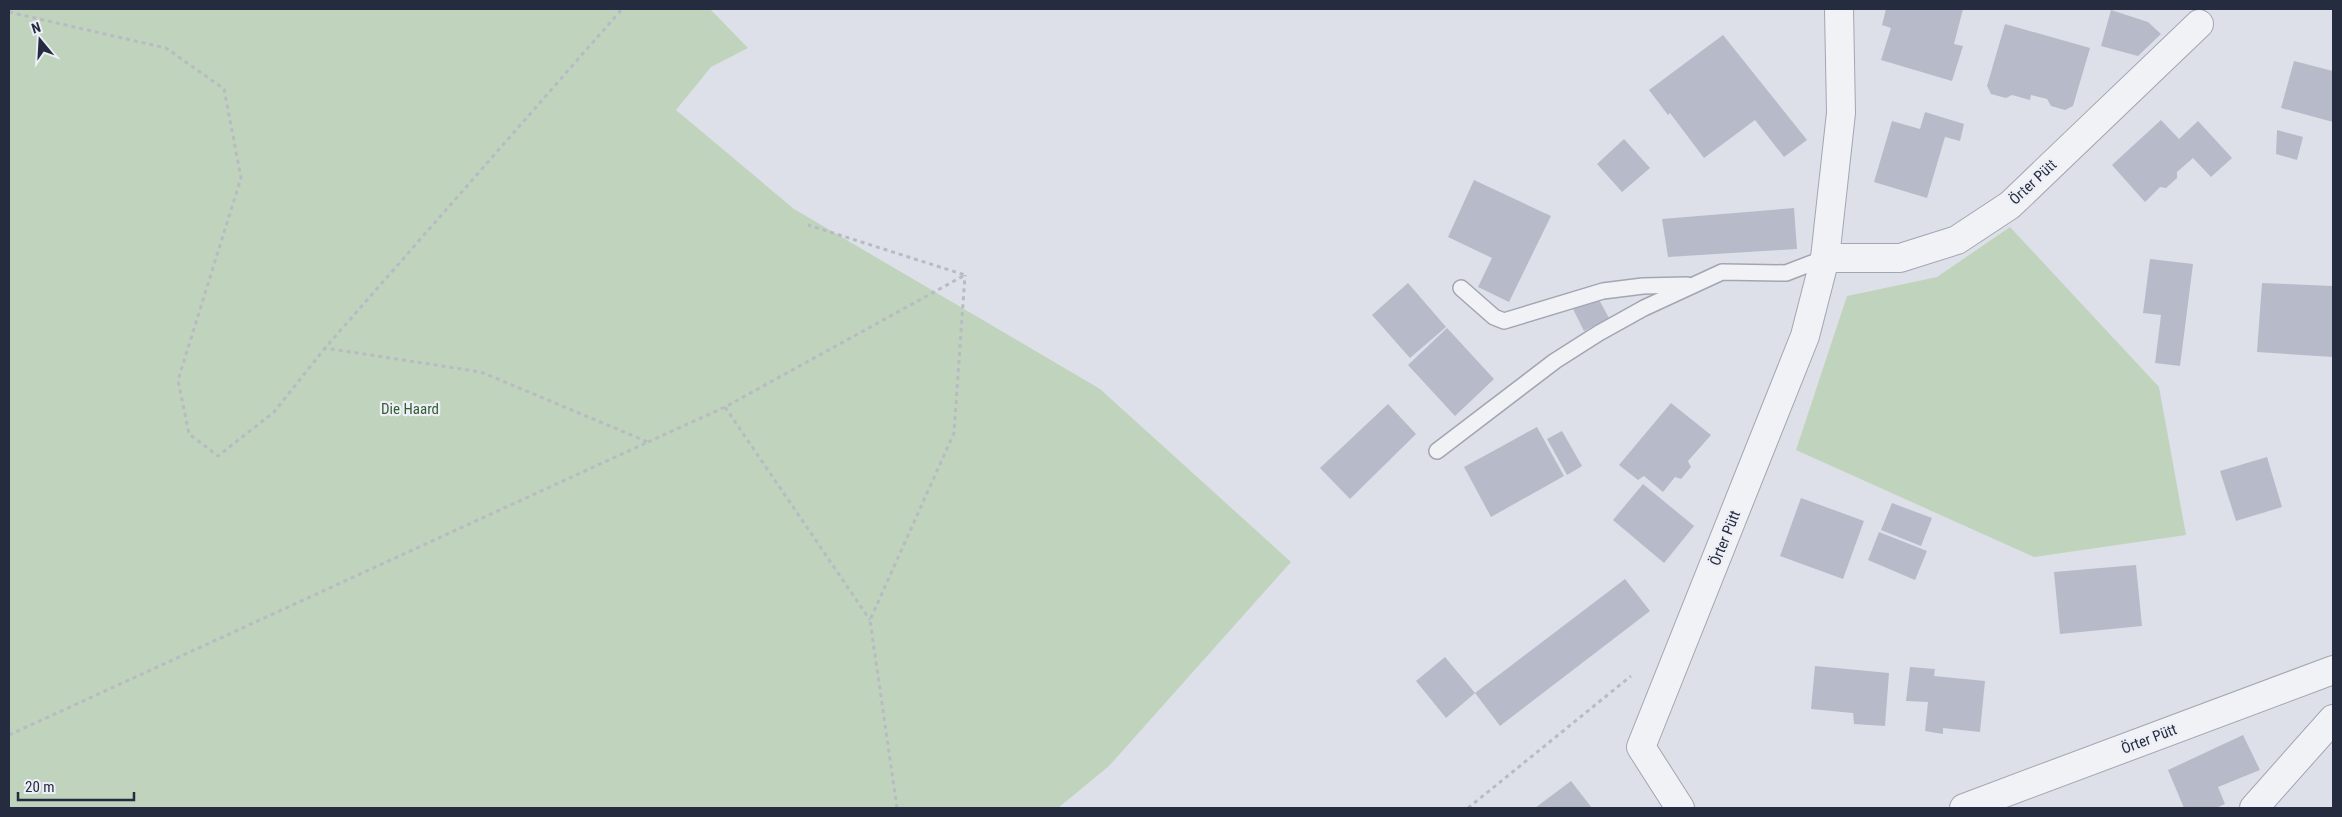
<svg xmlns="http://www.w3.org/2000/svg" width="2342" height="817" font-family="'Roboto Condensed',sans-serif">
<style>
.green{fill:#c0d3bd}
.building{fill:#b7bbc9}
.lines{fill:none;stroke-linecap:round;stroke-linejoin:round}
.service-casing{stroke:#a2a6b2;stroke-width:18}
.minor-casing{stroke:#a2a6b2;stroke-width:30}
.path{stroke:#b7bbc3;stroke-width:3;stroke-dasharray:4 4;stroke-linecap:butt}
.service{stroke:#f0f2f6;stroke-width:15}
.minor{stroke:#f0f2f6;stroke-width:28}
.labels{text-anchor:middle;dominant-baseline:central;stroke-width:4.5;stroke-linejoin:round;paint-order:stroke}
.street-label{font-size:15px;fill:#252c40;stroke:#edeff6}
.park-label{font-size:15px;fill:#345d31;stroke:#edeff6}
</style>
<rect width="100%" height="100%" fill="#dde0e8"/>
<!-- green -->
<g class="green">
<polygon points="9,9 710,9 748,48 711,67 676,110 794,209 1100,389 1291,562 1109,766 1058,808 9,808"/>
<polygon points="2010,227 2159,387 2186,535 2034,557 1796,450 1847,296 1937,277"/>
</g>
<!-- building -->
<g class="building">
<polygon points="1886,9 1963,9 1954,44 1963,46 1952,81 1881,60 1891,28 1882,25"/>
<polygon points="2111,10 2148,22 2161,34 2138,56 2101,46"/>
<polygon points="2005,24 2090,48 2073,106 2065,110 2051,106 2047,99 2031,95 2030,100 2012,95 2006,98 1991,94 1987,86"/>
<polygon points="1723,35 1807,140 1784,157 1755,120 1704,158 1670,113 1668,115 1649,90"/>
<polygon points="2294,61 2333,71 2333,122 2281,108"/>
<polygon points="1925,112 1964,124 1960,141 1945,137 1927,198 1874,182 1892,121 1920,129"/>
<polygon points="2161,120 2179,139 2198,121 2232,158 2211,177 2193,158 2177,172 2177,178 2166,188 2160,187 2145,202 2112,165"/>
<polygon points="2277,130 2303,137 2297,160 2276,154"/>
<polygon points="1624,139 1650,168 1622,192 1597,164"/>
<polygon points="1474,180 1551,216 1509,302 1478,287 1492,258 1448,237"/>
<polygon points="1794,208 1797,249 1668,257 1662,219"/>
<polygon points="2150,259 2193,264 2180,366 2155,363 2161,315 2143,313"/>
<polygon points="1408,283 1446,327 1410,358 1372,315"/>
<polygon points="2262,283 2333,286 2333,357 2257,352"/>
<polygon points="1597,296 1609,318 1584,331 1573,309"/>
<polygon points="1447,328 1494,379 1455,416 1408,365"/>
<polygon points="1671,403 1711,435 1688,461 1691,467 1681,479 1675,477 1663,492 1644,476 1638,480 1619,465"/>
<polygon points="1388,404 1416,434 1350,499 1320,468"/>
<polygon points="1537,427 1564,476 1491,517 1464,467"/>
<polygon points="1562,431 1582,466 1567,475 1547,439"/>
<polygon points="2267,457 2282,507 2236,521 2220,471"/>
<polygon points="1643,484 1694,526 1664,563 1613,520"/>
<polygon points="1801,498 1864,521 1843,579 1780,556"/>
<polygon points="1892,503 1932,518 1921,546 1881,530"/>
<polygon points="1879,532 1927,551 1915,580 1868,560"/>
<polygon points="2136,565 2142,626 2060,634 2054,572"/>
<polygon points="1625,579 1650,611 1500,726 1475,693 1446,718 1416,681 1445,657 1475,693"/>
<polygon points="1815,666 1889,673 1885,726 1854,724 1853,713 1811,709"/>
<polygon points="1910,667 1935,669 1934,676 1985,681 1980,732 1943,728 1943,734 1925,731 1928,702 1906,701"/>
<polygon points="2243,735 2260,770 2218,787 2225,804 2216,808 2184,808 2168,770"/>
<polygon points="1571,781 1592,808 1535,808"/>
</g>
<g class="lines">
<defs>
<g id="service">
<polyline points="1461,288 1494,317 1504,321 1603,291 1643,286 1687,285"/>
<polyline points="1437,451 1555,361 1599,333 1644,308 1722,272 1786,273 1825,258"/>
</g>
<g id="minor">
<polyline points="1825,258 1900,258 1957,240 2010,205 2199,24"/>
<polyline points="1680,808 1641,747 1805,336 1825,258 1841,113 1839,9"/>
<polyline points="1964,808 2333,670"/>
<polyline points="2254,808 2333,719"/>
</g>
</defs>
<!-- service casing -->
<use href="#service" class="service-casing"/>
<!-- minor casing -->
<use href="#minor" class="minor-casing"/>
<!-- path -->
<g class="path">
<polyline points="9,12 166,48 224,89 241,178 178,380 189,434 218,456 274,412 325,348 622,9"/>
<polyline points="725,407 870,620"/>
<polyline points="648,442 725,407 965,275 808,225"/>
<polyline points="9,735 648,442 481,372 325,348"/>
<polyline points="897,808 870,620 954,433 965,275"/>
<polyline points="1468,808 1631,676"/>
</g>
<!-- service -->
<use href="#service" class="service"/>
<!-- minor -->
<use href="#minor" class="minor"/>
</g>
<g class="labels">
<!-- street labels -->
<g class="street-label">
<text transform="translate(2033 182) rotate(-43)">Örter Pütt</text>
<text transform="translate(1725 538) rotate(-68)">Örter Pütt</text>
<text transform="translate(2149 739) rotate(-21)">Örter Pütt</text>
</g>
<!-- park labels -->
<g class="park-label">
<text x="410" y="409">Die Haard</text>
</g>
</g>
<!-- border -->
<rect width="2342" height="817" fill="none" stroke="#252c40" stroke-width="20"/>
<!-- north arrow -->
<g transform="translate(40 40) rotate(342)" stroke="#edeff6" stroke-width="4" paint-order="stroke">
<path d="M0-4L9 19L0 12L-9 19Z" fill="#252c40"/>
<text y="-8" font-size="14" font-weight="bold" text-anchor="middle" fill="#252c40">N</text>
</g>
<!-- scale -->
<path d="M18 792v8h116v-8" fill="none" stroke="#252c40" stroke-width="2.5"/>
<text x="25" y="792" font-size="15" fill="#252c40" stroke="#edeff6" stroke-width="4" paint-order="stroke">20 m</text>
</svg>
